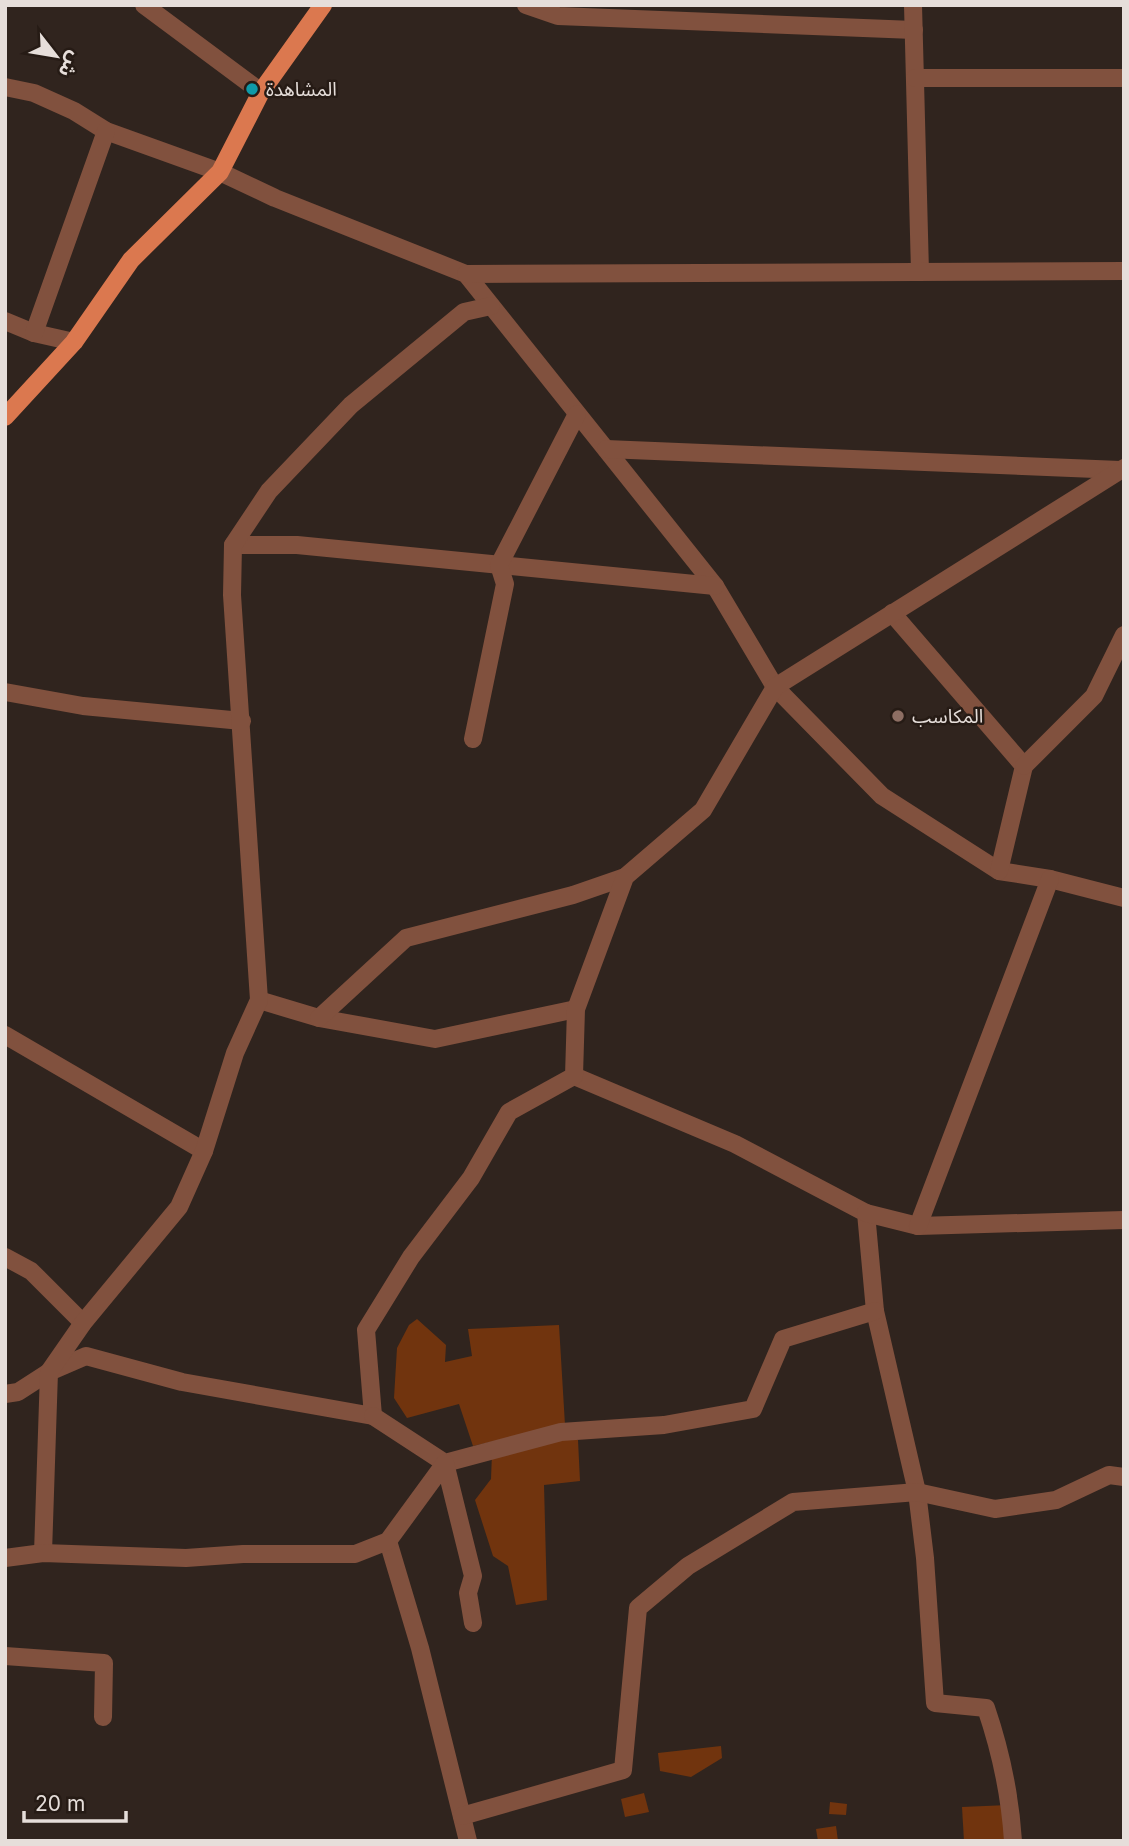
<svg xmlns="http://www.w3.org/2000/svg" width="1129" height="1846" font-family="Inter,'Noto Sans Arabic',sans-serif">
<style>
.building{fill:#71340e}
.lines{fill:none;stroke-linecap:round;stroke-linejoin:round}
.minor{stroke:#81513e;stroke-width:18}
.major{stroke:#db784f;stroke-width:18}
.culture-dot{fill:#0f9aa8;stroke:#261b15;stroke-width:2.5}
.education-dot{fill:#8d6e63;stroke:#261b15;stroke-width:2.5}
.labels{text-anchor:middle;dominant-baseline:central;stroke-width:5;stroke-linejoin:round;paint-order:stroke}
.poi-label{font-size:19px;fill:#e6deda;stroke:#261b15;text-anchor:start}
</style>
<rect width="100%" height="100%" fill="#30241e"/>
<!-- building -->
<g class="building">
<polygon points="417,1319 446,1345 445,1362 472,1356 468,1329 559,1325 565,1425 473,1446 459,1404 407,1418 394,1398 397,1348 409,1325"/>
<polygon points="539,1440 578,1440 580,1481 544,1485 547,1600 516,1605 508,1566 493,1556 475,1500 491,1479 492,1453"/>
<polygon points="721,1746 722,1758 691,1777 660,1771 658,1753"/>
<polygon points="644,1793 649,1812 625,1817 621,1799"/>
<polygon points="830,1802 847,1804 846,1815 829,1814"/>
<polygon points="1008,1805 1010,1841 964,1841 962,1807"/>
<polygon points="836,1826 838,1841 818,1841 816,1829"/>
</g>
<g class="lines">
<!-- minor -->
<g class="minor">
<polyline points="144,5 261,92"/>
<polyline points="526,5 558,16 914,30"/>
<polyline points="913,5 920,272"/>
<polyline points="915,78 1124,78"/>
<polyline points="5,87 34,93 74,111 106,131 220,172 275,198 466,274 715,586 775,687 882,796 999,871 1050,879 1124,898"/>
<polyline points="466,274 1124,271"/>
<polyline points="5,321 34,333 74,342"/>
<polyline points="34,333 106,131"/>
<polyline points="606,449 1120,470"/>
<polyline points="233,545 297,545 715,586"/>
<polyline points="892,613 1024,766 999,871"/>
<polyline points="5,692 83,706 242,721"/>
<polyline points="473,739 505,584 499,565 577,414"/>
<polyline points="1024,766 1094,696 1124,635"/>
<polyline points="259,1000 319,1018 435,1039 576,1009"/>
<polyline points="319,1018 406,938 573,895 625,877"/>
<polyline points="5,1035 204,1151"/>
<path d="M574,1076l161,68 131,69 9,98 42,181 8,66 10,145 51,5c15,44 24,86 27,133"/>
<polyline points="866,1213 918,1226 1124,1220"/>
<polyline points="918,1226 1050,879"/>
<polyline points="5,1257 31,1271 83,1323"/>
<polyline points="5,1394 18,1392 49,1372 86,1356 182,1382 373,1416 366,1330 411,1257 471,1178 509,1112 574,1076 576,1009 625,877 703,810 775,687 1124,468"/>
<polyline points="373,1416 445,1463 561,1432 664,1425 753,1409 783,1339 875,1311"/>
<polyline points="388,1541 420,1648 468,1841"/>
<polyline points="43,1553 49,1372 83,1323 179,1207 204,1151 235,1053 259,1000 232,595 233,545 269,491 351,405 464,312 491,306"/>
<polyline points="5,1558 43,1553 186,1558 243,1554 355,1554 388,1541 445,1463 473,1576 468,1593 473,1623"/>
<polyline points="5,1656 104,1663 103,1717"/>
<polyline points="462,1816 623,1770 638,1608 688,1566 793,1502 917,1492 995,1509 1056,1500 1109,1475 1124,1477"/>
</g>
<!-- major -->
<polyline class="major" points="5,417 74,342 131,260 220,172 261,92 323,5"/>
</g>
<!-- markers -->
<circle class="culture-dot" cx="252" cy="89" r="7"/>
<circle class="education-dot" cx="898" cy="716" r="7"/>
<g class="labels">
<!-- poi labels -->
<g class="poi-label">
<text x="266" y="89">المشاهدة</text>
<text x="912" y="716">المكاسب</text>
</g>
</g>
<!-- border -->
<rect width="1129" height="1846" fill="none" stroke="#e6deda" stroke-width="14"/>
<!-- north arrow -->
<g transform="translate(56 56) rotate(121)" stroke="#261b15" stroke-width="5" paint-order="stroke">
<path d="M0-5L12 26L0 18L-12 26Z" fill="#e6deda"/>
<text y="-10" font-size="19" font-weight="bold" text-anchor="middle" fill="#e6deda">ش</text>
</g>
<!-- scale -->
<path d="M24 1811v10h102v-10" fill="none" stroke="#e6deda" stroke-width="3.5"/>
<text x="35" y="1811" font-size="21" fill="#e6deda" stroke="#261b15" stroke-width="5" paint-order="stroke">20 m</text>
</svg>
